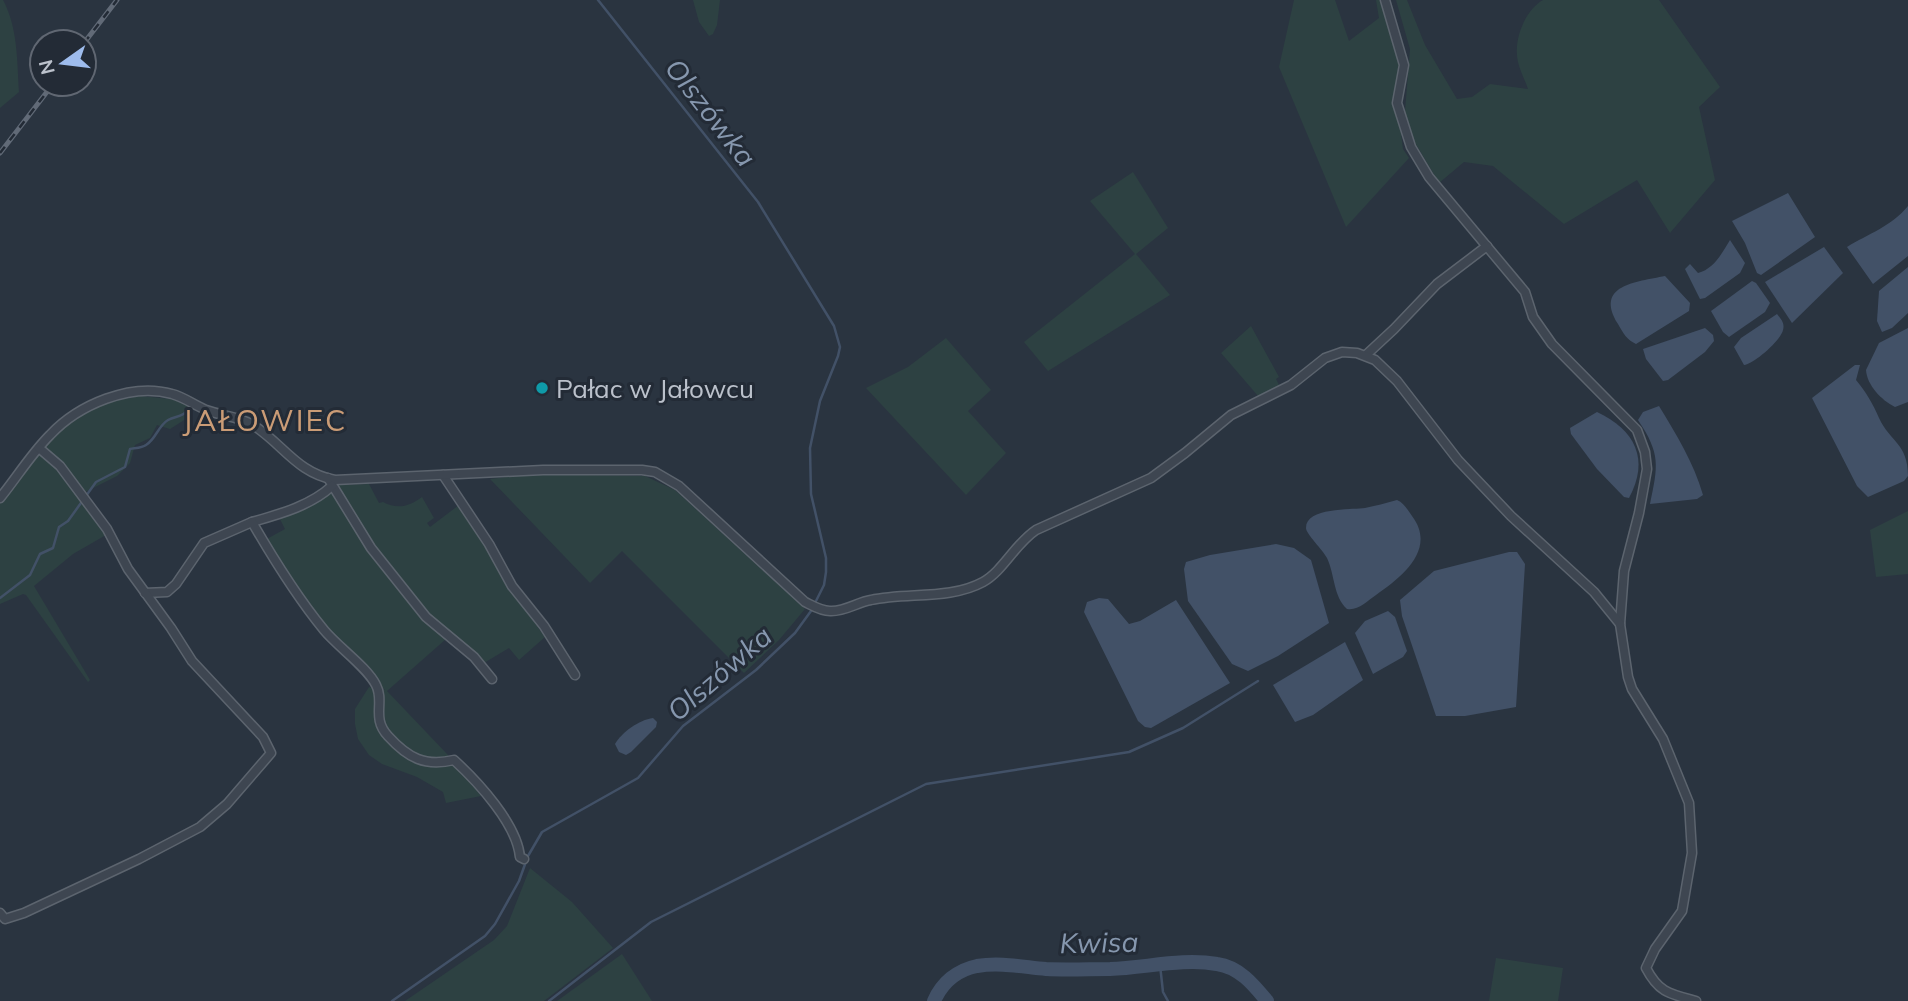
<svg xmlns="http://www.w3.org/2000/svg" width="1908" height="1001" font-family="Mulish,sans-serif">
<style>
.green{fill:#2d4142}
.water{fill:#425167}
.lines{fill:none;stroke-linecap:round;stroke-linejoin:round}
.stream{stroke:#425167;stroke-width:2.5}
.river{stroke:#425167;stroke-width:14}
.street-casing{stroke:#5c646e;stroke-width:11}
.street{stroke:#3e4651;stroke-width:8}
.rail-casing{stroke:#616a77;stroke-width:5}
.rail{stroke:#232b36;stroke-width:2.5;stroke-dasharray:8;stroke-linecap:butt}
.culture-dot{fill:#0f9aa8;stroke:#232b36;stroke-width:2.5}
.labels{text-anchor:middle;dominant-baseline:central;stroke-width:6;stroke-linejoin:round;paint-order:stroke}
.poi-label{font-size:26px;fill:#bbc1cb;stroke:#232b36;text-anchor:start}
.water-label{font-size:28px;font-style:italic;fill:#8697ae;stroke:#232b36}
.quarter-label{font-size:30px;letter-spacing:2px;fill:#cb9c76;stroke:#232b36}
</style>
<rect width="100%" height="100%" fill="#2a3440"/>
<!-- green -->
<g class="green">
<path d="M0,0h3c15,28 14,61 16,92l-19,16z"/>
<polygon points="693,0 720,0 717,25 713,34 709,36 699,22"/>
<polygon points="1294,0 1335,0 1349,41 1379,18 1376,0 1385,0 1404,65 1397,103 1403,149 1409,158 1346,227 1279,67"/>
<path d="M1396,0h11l18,45 32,54 15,-2 18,-13 38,5c-3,-9 -8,-18 -10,-27 -5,-21 6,-51 25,-62h116l61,87 -21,20 16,73 -45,53 -33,-53 -73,44 -71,-58 -29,-4 -25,21 -35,-59 6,-75z"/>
<polygon points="1133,172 1168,228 1136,254 1170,295 1048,371 1024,342 1135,254 1090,201"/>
<polygon points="1251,326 1279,377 1276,379 1280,387 1258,396 1221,353"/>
<polygon points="946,338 991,390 968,411 1006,453 966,495 866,388 908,367"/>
<polygon points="141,396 180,400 191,410 189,417 170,429 157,425 150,438 135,445 130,463 117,476 77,496 106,535 73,554 34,586 90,680 88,682 26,595 23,594 0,604 0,503 47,444 64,428 89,411 112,401"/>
<polygon points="530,474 645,476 675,490 805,609 779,640 744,673 622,551 590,583 490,479"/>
<path d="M369,484l10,19 4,-1c15,8 27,4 39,-5l12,21 -7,5 3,4 29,-22 20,29 25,47 41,56 -26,23 -10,-12 -25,15 -58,-52 -32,-38 -59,-88z"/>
<path d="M331,491l42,67 73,81 -59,52 60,63 34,42 -35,7 -3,-11 -26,-15 -35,-13 -13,-9 -11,-16 -3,-15v-15l14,-22 16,3c-48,-47 -86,-92 -120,-150l20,-11 -6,-12z"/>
<polygon points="1908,511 1908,574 1876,577 1870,530"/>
<polygon points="530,868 572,902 613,948 544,1001 405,1001 494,940 507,926"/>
<polygon points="622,954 652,1001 557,1001"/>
<polygon points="1496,958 1563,968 1558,1001 1489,1001"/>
</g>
<!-- water -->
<g class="water">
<polygon points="1788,193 1815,237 1761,275 1757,273 1745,243 1732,221"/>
<path d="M1908,206v50l-35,28 -26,-37c21,-13 45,-21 61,-41z"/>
<path d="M1730,240l15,23 -5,10 -35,25 -5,1 -15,-30 5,-5 8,9c16,-4 24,-20 32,-33z"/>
<polygon points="1824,247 1843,273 1792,323 1765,282"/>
<polygon points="1908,267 1908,313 1892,328 1882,332 1877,321 1879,291"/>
<path d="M1665,276l25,27 -1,8 -53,33c-9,-4 -13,-11 -18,-20 -24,-39 18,-42 47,-48z"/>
<polygon points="1752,281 1756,283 1770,303 1765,312 1729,337 1723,332 1711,311"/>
<path d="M1777,314c4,5 8,9 6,16 -2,10 -29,34 -39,35l-10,-18 7,-9z"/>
<polygon points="1705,328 1713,335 1714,341 1705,352 1668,380 1663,381 1646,359 1643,349"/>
<path d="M1908,328v74l-13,5c-14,-7 -28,-22 -29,-37l13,-27z"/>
<path d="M1855,365h5l-4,15c10,12 17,24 23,38 11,24 29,25 29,58l-4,5 -36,16 -11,-11 -45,-88z"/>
<path d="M1659,406c17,28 35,57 44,89l-6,4 -47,5c8,-38 11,-50 -12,-84l5,-8z"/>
<path d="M1597,412c38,18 53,47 32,86l-5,-1 -27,-28 -26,-35 -1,-6z"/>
<path d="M1397,500c7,3 10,9 15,16 25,33 -10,61 -36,79 -9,6 -18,16 -29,14 -14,-13 -12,-34 -20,-51 -4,-8 -21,-24 -21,-30 0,-21 45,-18 59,-20 10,-2 21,-5 32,-8z"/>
<polygon points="1276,544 1294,548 1311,560 1329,623 1278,656 1248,671 1232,664 1188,601 1184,569 1186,562 1210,555"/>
<polygon points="1509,552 1517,552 1525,564 1516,707 1465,716 1436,716 1402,616 1400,600 1434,571"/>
<polygon points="1099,598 1108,599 1129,624 1140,621 1176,600 1230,683 1151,728 1145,727 1138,721 1084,612 1087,602"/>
<polygon points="1388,611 1395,617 1407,651 1403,657 1373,674 1355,633 1365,621"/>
<polygon points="1345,642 1363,680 1313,715 1295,722 1273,685"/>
<path d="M653,718l4,4 -1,5 -25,25 -5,3 -7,-3 -4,-8c7,-12 24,-24 38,-26z"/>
</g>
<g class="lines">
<!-- stream -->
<g class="stream">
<path d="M0,598l30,-23 10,-21 13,-6 6,-21 9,-6 28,-39 29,-15 5,-18c5,-1 12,-1 16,-4 10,-6 12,-19 22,-25 8,-4 15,-3 20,-10"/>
<polyline points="1160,965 1163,992 1168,1001"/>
<polyline points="392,1001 485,936 495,924 519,881 528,856 542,832 638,778 683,726 756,670 795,633 811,611 824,585 826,572 826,558 811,494 810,448 820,401 838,356 840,347 834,326 758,202 598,0"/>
<polyline points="549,1001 651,922 926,784 1129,752 1183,728 1258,681"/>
</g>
<!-- river -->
<path class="river" d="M934,1001c8,-18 23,-31 43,-35 23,-4 46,1 69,3 21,1 43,0 64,0 35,-1 72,-11 107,-5 22,3 36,20 50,37"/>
<defs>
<g id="street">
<path d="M1385,0l19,65 -7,38 14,44 18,30 96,115 8,25 19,27 85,86 8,22 2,17 -8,44 -15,58 -4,53 8,53 4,12 31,50 26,64 3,50 -10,58 -27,38 -9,19c13,25 24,26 50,33"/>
<polyline points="1366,355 1394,329 1437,284 1487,246"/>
<polyline points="443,475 489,544 512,586 544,626 575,675"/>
<polyline points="328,478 371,548 426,617 474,657 492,679"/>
<path d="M0,498c17,-21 31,-44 50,-63 28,-30 81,-53 122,-41 12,3 22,11 34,16 16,6 36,7 50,17 29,20 42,46 79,53l208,-10h99l13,2 24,14 126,116c8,4 16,9 25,9 14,1 28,-9 41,-11 36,-8 79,0 112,-18 20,-11 32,-38 53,-52l115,-52 34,-25 46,-38 60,-30 34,-27 17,-6 15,1 18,7 22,21 61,79 53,56 83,76 26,32"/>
<path d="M252,522c28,-8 58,-16 80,-36"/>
<path d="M145,593l22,-1 9,-8 28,-41 48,-21c22,38 44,74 72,108 14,17 43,37 52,55 9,17 -5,33 12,51 20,22 37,31 66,24 24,22 63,64 66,97l4,2"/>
<polyline points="0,913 5,919 24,913 139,859 200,827 227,804 271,753 263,737 192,661 171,628 128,569 107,529 60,466 39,448"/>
</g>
</defs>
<!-- street casing -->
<use href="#street" class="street-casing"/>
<!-- street -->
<use href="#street" class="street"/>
<defs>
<g id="rail">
<polyline points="84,43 117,0"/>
<polyline points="0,153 53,84"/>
</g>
</defs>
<!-- rail casing -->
<use href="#rail" class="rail-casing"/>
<!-- rail -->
<use href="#rail" class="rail"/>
</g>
<!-- markers -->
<circle class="culture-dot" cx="542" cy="388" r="7"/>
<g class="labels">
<!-- poi labels -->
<g class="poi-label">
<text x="556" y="388">Pałac w Jałowcu</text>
</g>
<!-- water labels -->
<g class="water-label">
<text transform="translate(711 112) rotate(52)">Olszówka</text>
<text transform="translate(719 673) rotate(-41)">Olszówka</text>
<text transform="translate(1099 942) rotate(-1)">Kwisa</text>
</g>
<!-- quarter labels -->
<g class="quarter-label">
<text x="265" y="420">JAŁOWIEC</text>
</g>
</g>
<!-- north arrow -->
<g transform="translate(63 63) rotate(256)"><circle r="33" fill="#232b36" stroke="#606772" stroke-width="2"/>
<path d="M0-5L12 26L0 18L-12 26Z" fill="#9ebced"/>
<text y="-10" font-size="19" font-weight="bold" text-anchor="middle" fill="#bbc1cb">N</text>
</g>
</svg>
